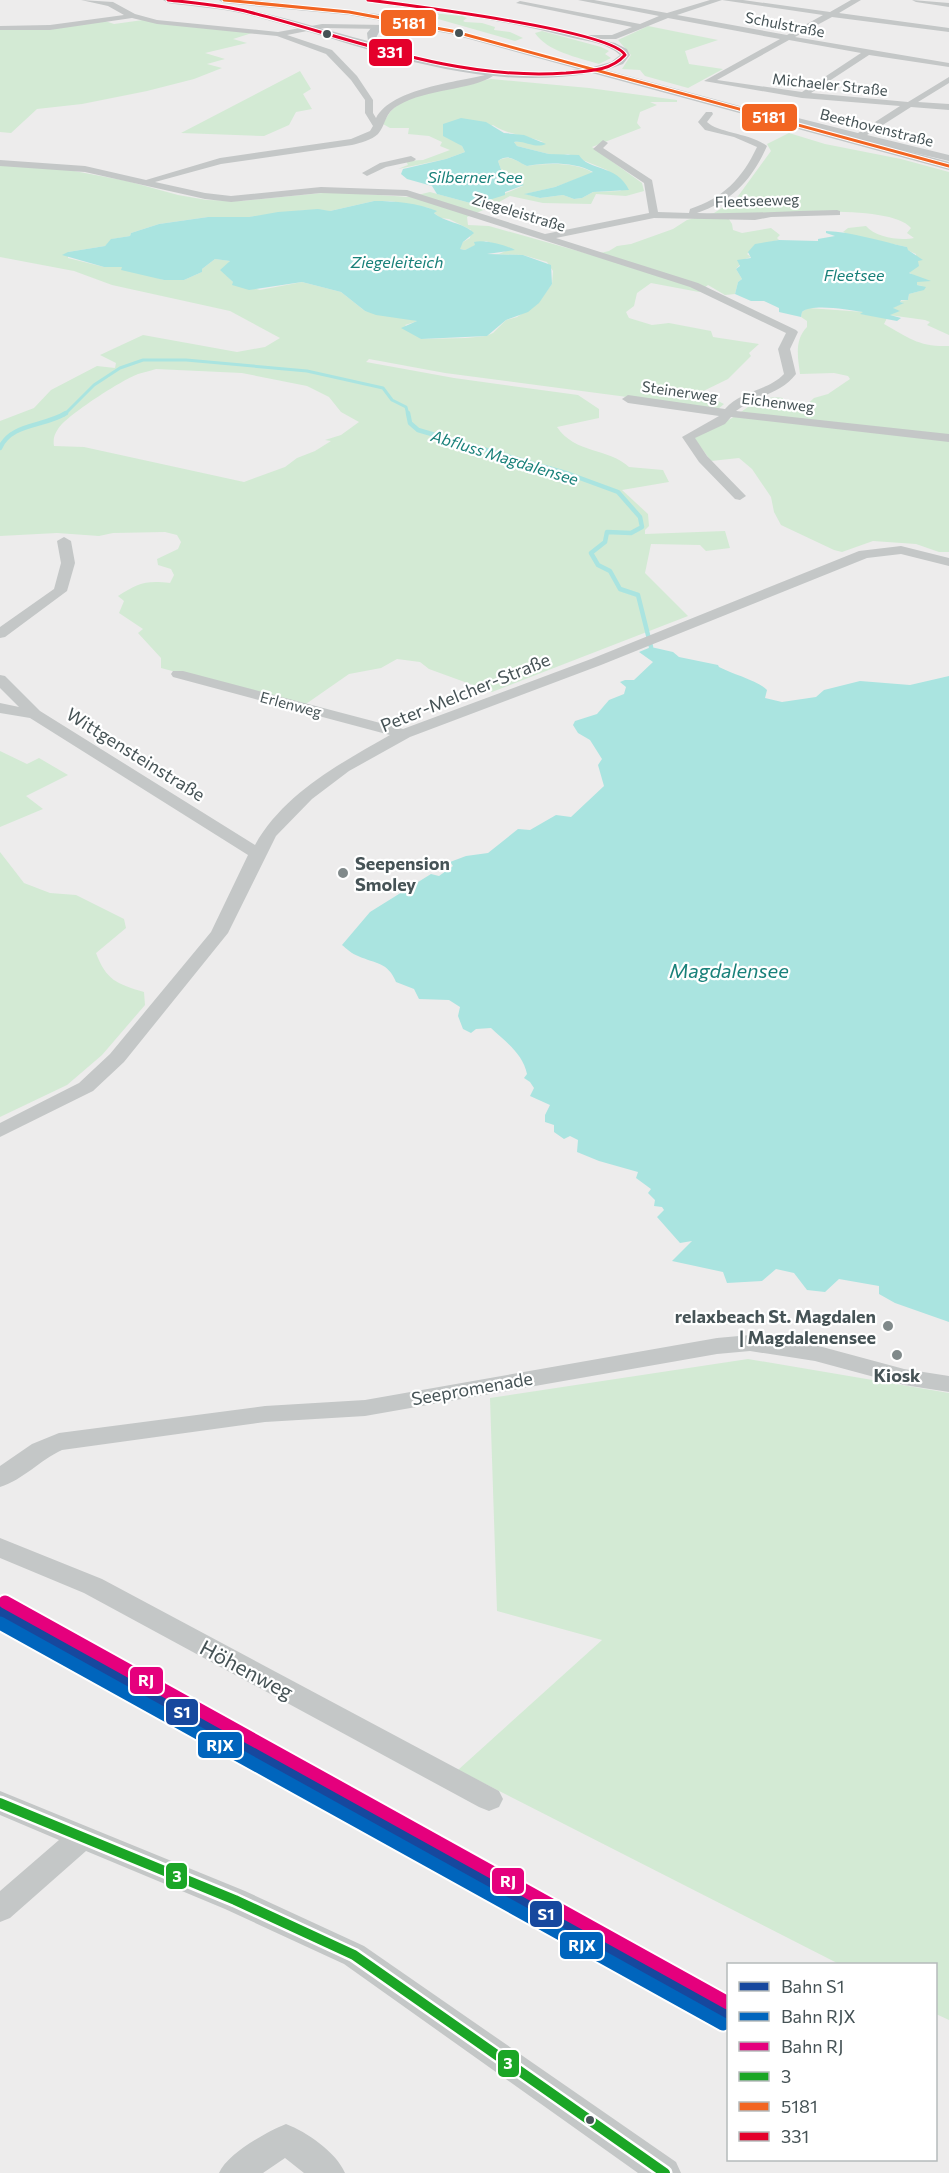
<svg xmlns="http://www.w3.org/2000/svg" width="949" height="2173" font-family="Commissioner,sans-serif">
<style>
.green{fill:#d3ead4;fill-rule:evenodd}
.water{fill:#aae4e0}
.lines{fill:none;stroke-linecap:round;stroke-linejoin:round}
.stream-far1{stroke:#aae4e0;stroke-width:3}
.stream{stroke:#aae4e0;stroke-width:4.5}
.minor{fill:#c4c7c7;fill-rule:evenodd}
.major{fill:#c2c6c7;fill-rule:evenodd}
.bus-1-casing{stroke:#fff;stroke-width:15}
.bus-2-casing{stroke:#fff;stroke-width:5}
.bus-3-casing{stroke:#fff;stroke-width:5}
.bus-1{stroke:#1ba626;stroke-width:10}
.bus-2{stroke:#f26522;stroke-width:3}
.bus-3{stroke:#e4002b;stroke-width:3}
.rail-1-casing{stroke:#fff;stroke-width:17}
.rail-2-casing{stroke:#fff;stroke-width:17}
.rail-3-casing{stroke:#fff;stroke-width:17}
.rail-1{stroke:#17489e;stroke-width:13}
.rail-2{stroke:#0065bd;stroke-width:13}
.rail-3{stroke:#e5007d;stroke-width:13}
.bus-dot{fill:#465356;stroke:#fff;stroke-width:2}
.poi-dot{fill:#80898a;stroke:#fff;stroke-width:2}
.labels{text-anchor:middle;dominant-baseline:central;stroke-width:4.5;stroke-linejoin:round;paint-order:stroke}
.far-street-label{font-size:15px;fill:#465356;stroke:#fff}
.far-water-label{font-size:16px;font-style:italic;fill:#19817a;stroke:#fff}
.street-label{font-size:18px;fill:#465356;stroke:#fff}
.poi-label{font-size:18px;font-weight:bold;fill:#465356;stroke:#fff;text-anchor:start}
.water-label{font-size:20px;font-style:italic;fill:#19817a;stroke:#fff}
.near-street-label{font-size:21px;fill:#465356;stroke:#fff}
.line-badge{stroke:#fff;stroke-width:2}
.badge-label{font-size:16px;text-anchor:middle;font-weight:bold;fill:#fff}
</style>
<rect width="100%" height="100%" fill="#edecec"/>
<!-- green -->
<g class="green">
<polygon points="431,13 462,16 467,18 463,21 465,22 482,23 495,27 494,30 510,32 523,38 515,41 438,19 439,15"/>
<polygon points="143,20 252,33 233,39 247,43 205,53 225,59 207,64 222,68 194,79 147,91 82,104 37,109 11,133 0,132 0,30 105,21 114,24"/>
<polygon points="648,26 718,40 685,51 689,64 723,69 688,88 645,76 640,70 622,69 631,55 618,40"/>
<path d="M542,31l59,16 8,4 -4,3 6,4 -12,6c-22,-7 -51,-12 -64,-31z"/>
<polygon points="300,71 311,89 303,94 312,109 296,112 289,125 264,136 181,133"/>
<path d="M491,79l98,9 88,12v2h-27l7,3 -17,7 -3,11 4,5 -49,19 50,36 2,8 -18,5 -30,-2 -5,10 -48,-1 -33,-7 -11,6 -10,-2 34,-14 -20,-11 -5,-14c11,-7 18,0 29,5 17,-3 52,-4 66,7l-38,14 -30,7 15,4 23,-3 11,4 8,-1 11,-6 28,-1 -14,-21 -39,-16 -8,2 -11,-2 -32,-8 -3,-4h29c-17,-7 -35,-7 -50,-17l-39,15 8,6 3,6 -19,7 -48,10 10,-4 -2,-4 17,-1 27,-10 -10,-4 2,-4 -13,-6 -21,-2 1,-6h-19l-7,-4c3,-5 6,-12 11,-16 23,-18 69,-23 97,-29z"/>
<path d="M789,133l36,11 76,15 48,13v163l-22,-10 3,-3 -5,-2 -36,-5 10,-4 -7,-3 11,-5 -4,-2 9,-1 1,-6 11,-3 2,-5 -5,-1 -2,-8 -6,-5 7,-7v-11l-9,-4v-3l-53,-11 -11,-4 5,-4 18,-2c9,11 34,15 48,12l-7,-5 4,-5c-21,-26 -150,-14 -184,-12l5,8 1,6 9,3 29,-5 9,7 -3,3 2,2 -23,5 -9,9 4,3 -6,2 -9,10 6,10 -4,3 -3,12 -10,1 -17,-10 -9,7 -48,-9 -14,10 -3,13 -8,6 3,6 23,7 17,-2 42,8 2,6 46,7 -10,9 2,3 -23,23 -41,20c15,5 18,-5 37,5l-6,5 -273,-36 -76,-14 -3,3 88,16 124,17 21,14v9l-42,9c18,27 52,21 72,40l34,3 6,12 -47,8 26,24 1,12 -4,4v4l80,-3 5,17 -24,3 -6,-6 -49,-1 -6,29 43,43 -196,76 -63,-23 -9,-7 -23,-3 -16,9 -32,6 -46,32 -142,-38v-10l-23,-25 5,-4 -24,-16 5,-12 -6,-5c20,-13 28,-16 52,-13l4,-8 -3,-6 -13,-4 -1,-6 21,-10 3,-7 -4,-7 -12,-3 -52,1 -14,3 -42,-3 -57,3v-115l34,-13 17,-18 46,-24 18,2 1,-5 -16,-8 43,-20 94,17 28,-5 15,-9 -50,-27 -118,-26 -38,-14 -74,-14v-92l69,5 58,11 51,14 29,5 35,1 90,-9 77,5 21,-5 44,12 15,-2 6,3 -28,12 1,8 21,1 103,29 17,-4 8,-5 14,-2 42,-15 14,-9 27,-7 22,-14 35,-48 -4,-7zM374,201h16l39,7 11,10 9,1 22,11 -1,8 -7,4 -4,7 6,1 21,-9 17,6 9,1 -13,6h-14l38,1 24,7 6,9 -1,13 -14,19 -21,14 -11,3 -13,13 -7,3 -20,2 -45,1 -16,-14 13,-4 -53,-10 -24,-19 -39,-10 -42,8 -27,-8 -5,-5v-13l2,-3 -15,-2 -13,10v3l-18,8h-20l-41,-13h-19l-36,-9v-6l37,-6 7,-7 18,-3 1,-3 28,-9 49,-7h41l57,-7 24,1zM156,369l86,4 65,13 22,11 12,15 18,10 -18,13 -16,5 6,1 -16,10 -18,7 -12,9 -41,15 -160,-35 -30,-1c-1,-7 0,-11 4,-17 9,-14 64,-49 80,-55 6,-2 13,-3 18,-5z"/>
<path d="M808,308l56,4 -2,2 25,4 -3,6c25,14 35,23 65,22v206h-10l-23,-8 -43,-3 -31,11 -8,-2 -53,-25 -7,-13 -3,-15 -19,-28 -13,-11 -28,3 -17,-23c12,-7 26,-13 38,-20 17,-11 30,-24 51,-20l-2,6 8,5h13l12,-11 14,-4 22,-15 -2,-3 -14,-3 -34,1c-2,-16 -6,-34 7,-47v-6l-6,-4 1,-5z"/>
<polygon points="0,751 27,764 39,758 68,775 26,796 43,809 0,827"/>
<path d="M0,852l24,31 26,10 26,2 48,24 2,9 -30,25c10,27 21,31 48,39l1,13 -43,50 -35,30 -67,32z"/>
<polygon points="748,1359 949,1393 949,2020 936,2014 936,1964 839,1964 458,1770 602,1640 497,1611 490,1398"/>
</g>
<!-- water -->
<g class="water">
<path d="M461,118l25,4 18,11 20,2 22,9c-12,5 -21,-4 -32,-2l3,4 32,8 30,1c9,16 38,9 50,35l-36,2 -11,6 -8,1 -11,-4 -23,3 -16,-4 31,-7 38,-15c-17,-10 -47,-10 -66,-6 -11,-5 -18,-13 -29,-5l5,14 21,10 -19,7v3l-16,5v2l-15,2 -37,-10 -5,-8 -25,-7 -6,-5 2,-5 43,-10 19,-7 -3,-6 -19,-10v-12z"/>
<path d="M374,201c22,0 43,2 63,10l-3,2c11,10 29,9 40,20l-11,9 -3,7 5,1 10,-5 -1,-3c10,-3 32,3 41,8l-28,4 36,1 28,10 1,19 -13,19 -11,9 -22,8 -19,16 -66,3 -20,-11 16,-7 -41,-6 -11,-4 -24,-19 -39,-10 -53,8 -17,-5 1,-3 -13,-12 10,-9 -15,-2 -13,10v3l-18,8h-20l-43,-10 1,-3h-18l-42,-12 6,-3 37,-6 6,-7 19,-3 1,-3 28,-9 49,-7h41l29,-5 40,-3 12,2z"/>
<path d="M826,231c27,1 53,10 81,16l1,3 15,10 -5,1 1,5 -10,7 22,8 -14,1v3l9,2 -2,3 -15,4 -1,6h-7l-1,2 4,1 -11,5 7,3 -10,4 11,3 -4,3 -37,-7 3,-2c-15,-2 -50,-9 -61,0l-1,5 -22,-5v-4l-15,-7h-13l-16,-7 3,-12 4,-3 -6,-10 4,-3 -3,-6 14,-2 -3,-6 7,-8 24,-4 39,1v-2l17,-3 -9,-3z"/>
<path d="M651,647l22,5 6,5 39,8 1,2c13,7 40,14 48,23l-2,8 17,4 34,-5 8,-7 36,-9 50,4 39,-9v646l-54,-19 -16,-9v-8l-40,-7 -14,13 -18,-2 -13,-17 -18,-4 -14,12 -35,2 -4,-11 -51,-11 20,-20 -12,2 -23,-26 7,-7 -2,-3 -8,-1 1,-6 -7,-7 3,-4 -15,-11 2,-6 -39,-11 -22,-9 1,-12 -8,-4 -6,3 -10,-7v-7l-9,-3v-7l5,-10 -20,-9 4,-8 -4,-6 -6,-4 3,-4c-4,-20 -21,-32 -36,-46l-15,1 -5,4 -8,-4 -5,-13 2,-9 -11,-7 -30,-1 -5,-10 -18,-7c-8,-20 -20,-18 -38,-26 -6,-2 -11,-7 -16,-11l28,-33 61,-38 8,2 14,-10 -3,-4 16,-6 22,-3 30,-24 12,1 26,-15 15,2 33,-31 -6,-21 4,-6 -12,-19 -12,-7 -5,-8 2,-4 22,-7 12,-14 15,-6 2,-7 -6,-5 5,-2h9l19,-18 -14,-10z"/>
</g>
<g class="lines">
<!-- stream-far1 -->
<polyline class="stream-far1" points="64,415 94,385 120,368 143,360 186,360 307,371 383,388 392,400 406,407 408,415"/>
<!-- stream -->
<g class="stream">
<polyline points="408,413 410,423 418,430 569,474 618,492 640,517 642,527 631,533 607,532 605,542 591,553 598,565 610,571 620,589 638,595 651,647"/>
<path d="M0,448c11,-25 44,-21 66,-35"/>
</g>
<!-- minor -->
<g class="minor">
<path d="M81,0l32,2 22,12 22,6 121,12 44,-8 64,1 1,2 -4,2 -61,-1 -35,7 45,15 25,26 16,24v13l3,5c16,-30 83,-36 113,-44l4,2c-21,14 -67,13 -94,29 -15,8 -12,18 -21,29 -6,6 -18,9 -26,11l-131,19 -66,18 50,11 26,3 90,-9 86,3 138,44 104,-21 -5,-30 -51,-34 10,-9 5,3 -5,5 49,32 6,32 31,1 1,-4c33,-11 52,-30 67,-62l-23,-10 -29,-7 -7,-8 8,-10h6l1,2 -6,8c11,11 43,11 60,24 -15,34 -35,55 -70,67 47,1 93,-2 140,-3l3,1v4l-69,2 -16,3 -101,-2 -98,20 142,45 98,47 2,2 -8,17 6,25c-15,20 -41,22 -60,37l213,23v8l-218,-25 -6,7 -30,14 12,18 39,40 -6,4 -5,-1 -36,-37 -17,-25 37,-21 -91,-13 -6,-4 6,-4 97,14c15,-18 43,-18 59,-35l-6,-25 8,-16 -96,-46 -284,-91 -85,-3 -90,9 -26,-3 -120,-27 -85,-6v-6l85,6 61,14 74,-22 131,-19 19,-8 3,-5 -8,-13v-13l-14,-20 -25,-26 -49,-18 -120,-12 -25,-6 -82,12h-50v-4l50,-1 74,-10 -16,-9z"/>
<path d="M578,0h16l73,13 43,-13h12l-45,15 110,20 36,-20 -101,-15h21l87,12 21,-12h10l-22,13 110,15v4l-117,-15 -37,20 154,26v4l-80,-12 -58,38 97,9 41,-25v6l-31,19 31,2v6l-38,-3 -44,28 82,20v6l-94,-22 -61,-18 4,-3 60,15 42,-27 -98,-8 -98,-17 76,-42 -112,-21 -52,21h-34v-4h30l20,-8 -116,-24 4,-2 120,23 19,-8zM789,40l72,13 -59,39 -85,-12z"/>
<polygon points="912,0 949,3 949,7 916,2"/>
<polygon points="411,156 416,159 414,161 386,167 367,176 362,173 380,163"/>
<polygon points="64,537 71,541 75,563 67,591 5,637 0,638 0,627 54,589 61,563 57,541"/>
<path d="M901,546l48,12v8l-48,-12 -34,4 -266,107 -191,72 -61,34 -37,28 -36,37 -48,97 -104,129 -31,29 -93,46v-14l79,-40 31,-29 101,-122 37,-77 -218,-137 -30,-5v-10l19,4 -19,-19v-13l5,1 35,35 215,134c29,-52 86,-82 135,-110l-217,-58 -2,-3 2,-3h10l220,58 188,-70 268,-108z"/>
<path d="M750,1335l65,10 89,24 45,7v16l-45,-7 -89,-24 -65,-10 -33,3 -352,62 -100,6 -203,28c-22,10 -39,30 -62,37v-21l32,-22 27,-11 206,-27 100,-6 352,-62z"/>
<polygon points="0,1538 102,1579 499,1791 503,1799 499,1807 489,1811 479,1807 84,1593 0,1558"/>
<polygon points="0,1791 245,1891 364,1946 676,2162 681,2173 638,2173 344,1964 225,1909 86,1851 10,1918 0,1922 0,1891 59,1840 0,1815"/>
<path d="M286,2124c21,8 50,28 59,49h-41l-19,-15 -22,15h-44c8,-19 47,-41 67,-49z"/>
</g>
<!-- major -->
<path class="major" d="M163,0c71,0 137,23 205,41l-1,-8 4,-5 17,-6 -39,-7 -125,-12 -5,-3h35l150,17 189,50 18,-5 9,-7c-11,-11 -32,-14 -47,-17 -62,-16 -124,-26 -187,-33l-5,-3c22,-2 200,31 234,41l12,6 3,6 -7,9 -17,6 343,92v8l-357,-97c-121,21 -227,-28 -343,-58 -26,-7 -54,-8 -81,-12zM401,25l50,9 127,35c-65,11 -144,2 -202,-31l3,-6z"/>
<defs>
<polyline id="bus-1" points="0,1803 235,1900 354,1955 665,2173"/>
<polyline id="bus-2" points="224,0 349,12 452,31 949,166"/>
<path id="bus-3" d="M168,0c27,3 55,5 81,12 105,27 207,69 317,61 20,-2 44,-1 59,-18 -13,-25 -220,-50 -257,-55"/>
</defs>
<!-- bus-1 casing -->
<use href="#bus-1" class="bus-1-casing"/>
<!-- bus-2 casing -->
<use href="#bus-2" class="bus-2-casing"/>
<!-- bus-3 casing -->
<use href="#bus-3" class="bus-3-casing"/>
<!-- bus-1 -->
<use href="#bus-1" class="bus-1"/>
<!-- bus-2 -->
<use href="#bus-2" class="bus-2"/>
<!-- bus-3 -->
<use href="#bus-3" class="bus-3"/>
<defs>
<polyline id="rail-1" points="0,1611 728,2015"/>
<polyline id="rail-2" points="0,1623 723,2024"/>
<polyline id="rail-3" points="5,1602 728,2003"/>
</defs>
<!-- rail-1 casing -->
<use href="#rail-1" class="rail-1-casing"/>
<!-- rail-2 casing -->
<use href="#rail-2" class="rail-2-casing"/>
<!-- rail-3 casing -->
<use href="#rail-3" class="rail-3-casing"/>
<!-- rail-1 -->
<use href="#rail-1" class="rail-1"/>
<!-- rail-2 -->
<use href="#rail-2" class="rail-2"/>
<!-- rail-3 -->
<use href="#rail-3" class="rail-3"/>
</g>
<!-- markers -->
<g class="bus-dot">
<circle cx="459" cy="33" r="5"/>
<circle cx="327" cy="34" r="5"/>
<circle cx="590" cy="2120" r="5"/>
</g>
<g class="poi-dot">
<circle cx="343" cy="873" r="6"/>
<circle cx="888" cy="1326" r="6"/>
<circle cx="897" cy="1355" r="6"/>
</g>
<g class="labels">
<!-- far-street labels -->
<g class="far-street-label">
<text transform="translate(785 24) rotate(11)">Schulstraße</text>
<text transform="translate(830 84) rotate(6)">Michaeler Straße</text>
<text transform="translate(877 127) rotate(14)">Beethovenstraße</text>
<text transform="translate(757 200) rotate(-2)">Fleetseeweg</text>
<text transform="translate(519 212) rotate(17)">Ziegeleistraße</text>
<text transform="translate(680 391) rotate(8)">Steinerweg</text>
<text transform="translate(778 402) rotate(7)">Eichenweg</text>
<text transform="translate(291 704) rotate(15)">Erlenweg</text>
</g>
<!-- far-water labels -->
<g class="far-water-label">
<text x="475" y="176">Silberner See</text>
<text x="397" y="261">Ziegeleiteich</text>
<text x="854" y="274">Fleetsee</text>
<text transform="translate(505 457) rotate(17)">Abfluss Magdalensee</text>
</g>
<!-- street labels -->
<g class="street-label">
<text transform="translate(465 692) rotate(-22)">Peter-Melcher-Straße</text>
<text transform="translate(136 754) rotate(32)">Wittgensteinstraße</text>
<text transform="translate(472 1388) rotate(-10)">Seepromenade</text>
</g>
<!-- poi labels -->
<g class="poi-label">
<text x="355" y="863">Seepension<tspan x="355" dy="21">Smoley</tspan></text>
<text x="876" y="1316" text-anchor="end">relaxbeach St. Magdalen<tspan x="876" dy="21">| Magdalenensee</tspan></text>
<text x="897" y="1375" text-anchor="middle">Kiosk</text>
</g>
<!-- water labels -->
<g class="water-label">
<text x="729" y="970">Magdalensee</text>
</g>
<!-- near-street labels -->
<g class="near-street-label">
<text transform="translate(247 1669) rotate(28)">Höhenweg</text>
</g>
</g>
<g class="line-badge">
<rect x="380" y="9" width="57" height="28" rx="6" fill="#f26522"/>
<rect x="368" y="38" width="45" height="29" rx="6" fill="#e4002b"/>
<rect x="741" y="103" width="57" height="29" rx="6" fill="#f26522"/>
<rect x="129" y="1666" width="35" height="29" rx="6" fill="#e5007d"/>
<rect x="165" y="1698" width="34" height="28" rx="6" fill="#17489e"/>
<rect x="197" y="1731" width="46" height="28" rx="6" fill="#0065bd"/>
<rect x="165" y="1862" width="23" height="28" rx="6" fill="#1ba626"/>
<rect x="491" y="1867" width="34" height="28" rx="6" fill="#e5007d"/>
<rect x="529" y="1900" width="34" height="28" rx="6" fill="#17489e"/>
<rect x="559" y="1931" width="45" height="29" rx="6" fill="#0065bd"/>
<rect x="497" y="2049" width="23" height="29" rx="6" fill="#1ba626"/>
</g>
<g class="badge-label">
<text x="409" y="29">5181</text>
<text x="390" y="58">331</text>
<text x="769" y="123">5181</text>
<text x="146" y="1686">RJ</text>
<text x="182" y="1718">S1</text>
<text x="220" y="1751">RJX</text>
<text x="177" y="1882">3</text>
<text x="508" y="1887">RJ</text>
<text x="546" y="1920">S1</text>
<text x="582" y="1951">RJX</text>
<text x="508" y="2069">3</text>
</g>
<!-- legend -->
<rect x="727" y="1963" width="210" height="198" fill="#ffffff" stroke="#b5babb" stroke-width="1.5"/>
<rect x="739" y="1982" width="30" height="9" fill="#17489e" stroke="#b5babb" stroke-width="1.5"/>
<text x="781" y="1993" font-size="18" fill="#465356">Bahn S1</text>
<rect x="739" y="2012" width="30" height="9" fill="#0065bd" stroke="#b5babb" stroke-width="1.5"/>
<text x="781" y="2023" font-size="18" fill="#465356">Bahn RJX</text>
<rect x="739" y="2042" width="30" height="9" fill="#e5007d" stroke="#b5babb" stroke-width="1.5"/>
<text x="781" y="2053" font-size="18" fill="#465356">Bahn RJ</text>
<rect x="739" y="2072" width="30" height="9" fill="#1ba626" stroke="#b5babb" stroke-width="1.5"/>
<text x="781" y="2083" font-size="18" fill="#465356">3</text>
<rect x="739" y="2102" width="30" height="9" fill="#f26522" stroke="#b5babb" stroke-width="1.5"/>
<text x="781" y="2113" font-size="18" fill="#465356">5181</text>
<rect x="739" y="2132" width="30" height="9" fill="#e4002b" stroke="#b5babb" stroke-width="1.5"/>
<text x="781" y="2143" font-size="18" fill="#465356">331</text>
</svg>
